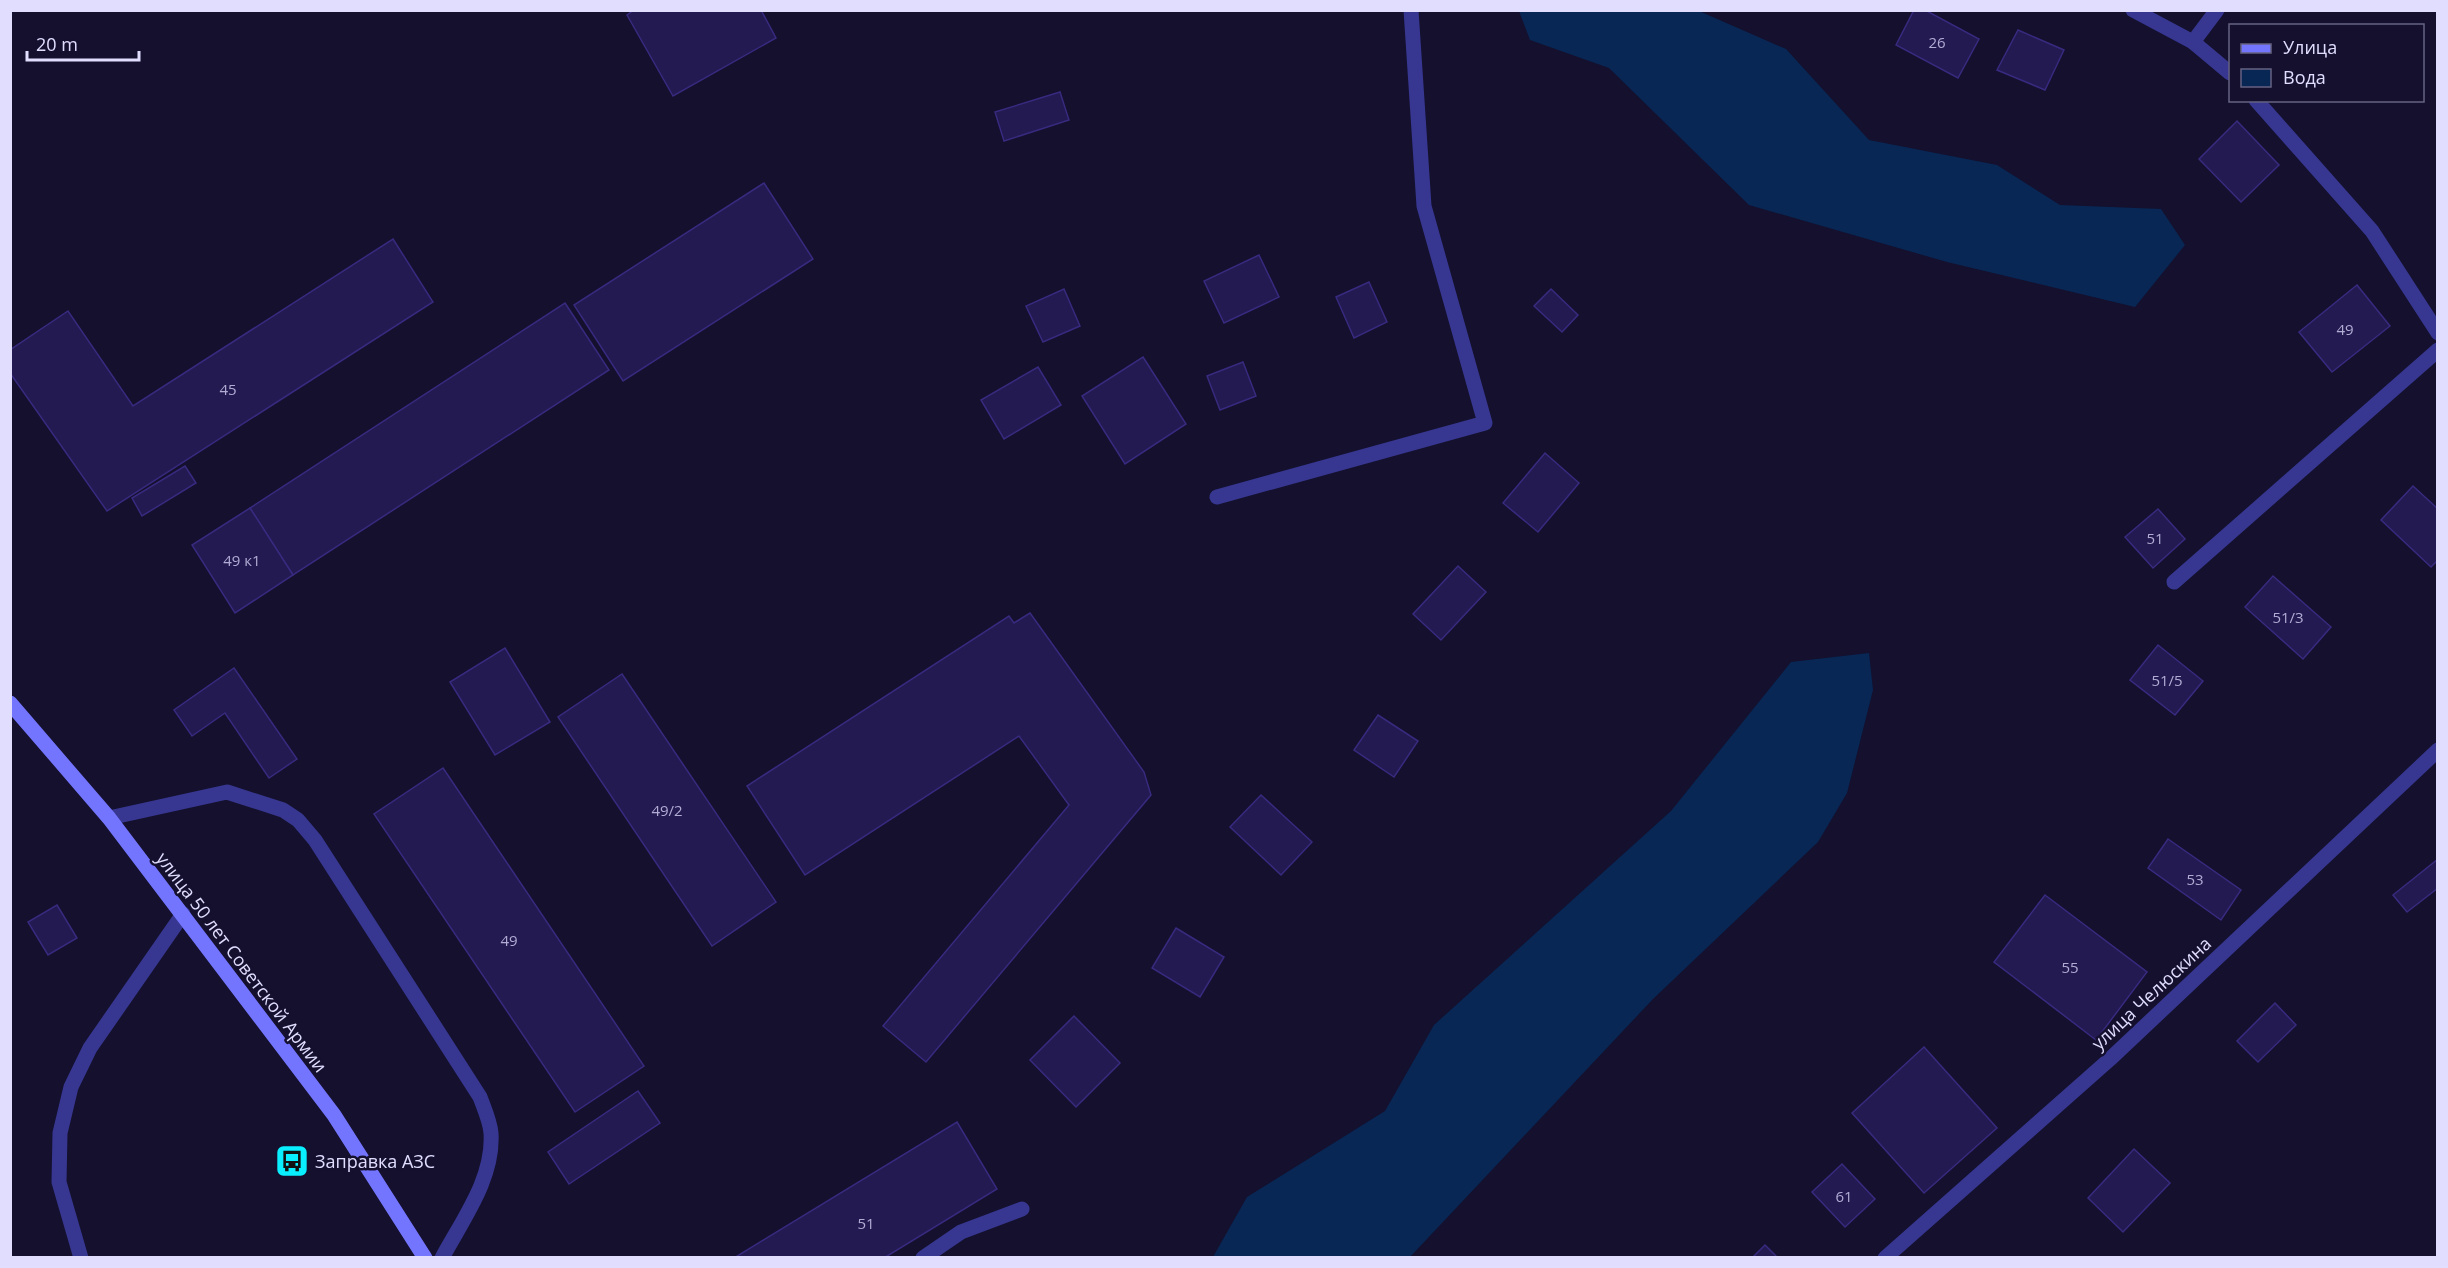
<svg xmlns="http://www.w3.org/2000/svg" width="2448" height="1268" font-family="'Open Sans',sans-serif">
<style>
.water{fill:#082754}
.building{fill:#231a51;stroke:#382a7f;stroke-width:1.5}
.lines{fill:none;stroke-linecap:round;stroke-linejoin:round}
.lane{stroke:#373791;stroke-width:15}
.street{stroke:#373791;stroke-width:15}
.secondary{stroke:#7475ff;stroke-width:15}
.labels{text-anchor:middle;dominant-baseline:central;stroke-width:5;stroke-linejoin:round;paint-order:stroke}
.number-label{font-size:15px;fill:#b1acd4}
.street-label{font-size:18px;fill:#e0ddff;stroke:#14102e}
.poi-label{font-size:18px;fill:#e0ddff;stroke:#14102e;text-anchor:start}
</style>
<rect width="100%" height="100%" fill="#14102e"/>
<!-- water -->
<g class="water">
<polygon points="1519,11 1699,11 1786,49 1869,140 1997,165 2060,205 2161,209 2185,245 2135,307 1947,262 1749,205 1609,68 1530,40"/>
<polygon points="1869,653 1873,690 1847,793 1818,842 1653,999 1410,1257 1213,1257 1247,1197 1385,1111 1434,1025 1671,811 1791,662"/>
</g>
<!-- building -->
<g class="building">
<polygon points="634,10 761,10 776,38 673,96 627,15"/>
<polygon points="1914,10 1925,10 1979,39 1958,78 1896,45"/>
<polygon points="2018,30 2064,50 2045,90 1997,70"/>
<polygon points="1060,92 1069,120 1004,141 995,112"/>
<polygon points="2237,121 2279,165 2241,202 2199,159"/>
<polygon points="764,183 813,259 623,381 574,305"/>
<polygon points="393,239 433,302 107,511 10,373 10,350 68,311 133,406"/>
<polygon points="1259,255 1279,297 1224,323 1204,281"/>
<polygon points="1369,282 1387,322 1354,338 1336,297"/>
<polygon points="2357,285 2390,326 2332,372 2299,332"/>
<polygon points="1064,289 1080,326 1043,342 1026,306"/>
<polygon points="1551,289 1578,315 1562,332 1534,306"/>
<polygon points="565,303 609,370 293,575 250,508"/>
<polygon points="1143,357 1186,424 1125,464 1082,396"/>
<polygon points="1243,362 1256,396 1220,410 1207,376"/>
<polygon points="1038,367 1061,405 1004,439 981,400"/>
<polygon points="1545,453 1579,483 1538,532 1503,503"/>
<polygon points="185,466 196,483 142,516 132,498"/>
<polygon points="2413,486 2438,509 2438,560 2431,567 2381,520"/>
<polygon points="250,508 293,575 235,613 192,545"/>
<polygon points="2158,509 2185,539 2153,568 2125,537"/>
<polygon points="1458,566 1486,592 1441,640 1413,614"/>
<polygon points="2273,576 2331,627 2303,659 2245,607"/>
<polygon points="1030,613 1144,772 1151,795 926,1062 883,1026 1069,805 1019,736 805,875 747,786 1009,616 1014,623"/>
<polygon points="2158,645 2203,681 2175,715 2130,680"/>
<polygon points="505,648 550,722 495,755 450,682"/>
<polygon points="234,668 297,759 269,778 225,713 192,736 174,710"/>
<polygon points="622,674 776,902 712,946 558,717"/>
<polygon points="1378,715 1418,741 1394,777 1354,750"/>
<polygon points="443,768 644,1066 575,1112 374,814"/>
<polygon points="1261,795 1312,842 1281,875 1230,827"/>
<polygon points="2168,839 2241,890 2221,920 2148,868"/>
<polygon points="2438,859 2438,888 2407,912 2393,895"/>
<polygon points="2045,895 2147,972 2096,1040 1994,962"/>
<polygon points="57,905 77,938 48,955 28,922"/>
<polygon points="1176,928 1224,957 1200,997 1152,968"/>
<polygon points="2275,1003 2296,1025 2258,1062 2237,1041"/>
<polygon points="1074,1016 1120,1063 1076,1107 1030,1060"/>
<polygon points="1924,1047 1997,1128 1924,1193 1852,1113"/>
<polygon points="638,1091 660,1123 569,1184 548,1152"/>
<polygon points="957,1122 997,1189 884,1258 734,1258"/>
<polygon points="2134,1149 2170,1183 2123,1232 2088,1198"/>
<polygon points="1842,1164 1875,1199 1845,1227 1812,1192"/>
<polygon points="1765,1245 1778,1258 1752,1258"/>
</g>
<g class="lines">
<!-- lane -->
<g class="lane">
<polyline points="2133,10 2193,42 2230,73"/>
<polyline points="2193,42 2217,10"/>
<polyline points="2256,100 2372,231 2438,333"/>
<polyline points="1217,497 1485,423 1424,206 1411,10"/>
<polyline points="2174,582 2438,350"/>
<path d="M109,818l118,-26 56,18 15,10 17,20 165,257c4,11 10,24 11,36 3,45 -28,86 -49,125"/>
<polyline points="81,1258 59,1182 60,1133 71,1087 90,1048 183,914"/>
<polyline points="923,1258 961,1232 1022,1209"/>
</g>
<!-- street -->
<polyline class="street" points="1885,1258 2110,1059 2438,750"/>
<!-- secondary -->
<polyline class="secondary" points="10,703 109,818 334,1115 425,1258"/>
</g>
<!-- icons -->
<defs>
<symbol id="bus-square" viewBox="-11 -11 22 22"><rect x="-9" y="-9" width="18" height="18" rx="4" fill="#09efff" stroke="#14102e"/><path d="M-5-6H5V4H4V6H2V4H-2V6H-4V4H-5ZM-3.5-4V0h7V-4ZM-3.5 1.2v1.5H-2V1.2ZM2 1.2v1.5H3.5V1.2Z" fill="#111"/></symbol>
</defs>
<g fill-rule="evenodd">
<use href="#bus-square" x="273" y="1142" width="38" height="38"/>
</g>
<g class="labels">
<!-- number labels -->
<g class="number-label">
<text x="1937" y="42">26</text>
<text x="2345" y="329">49</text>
<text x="228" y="389">45</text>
<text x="2155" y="538">51</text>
<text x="242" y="560">49 к1</text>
<text x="2288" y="617">51/3</text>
<text x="2167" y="680">51/5</text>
<text x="667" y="810">49/2</text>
<text x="2195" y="879">53</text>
<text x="509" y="940">49</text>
<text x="2070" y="967">55</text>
<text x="1844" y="1196">61</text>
<text x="866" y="1223">51</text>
</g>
<!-- street labels -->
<g class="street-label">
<text transform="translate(242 962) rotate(53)">улица 50 лет Советской Армии</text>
<text transform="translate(2151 993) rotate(-43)">улица Челюскина</text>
</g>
<!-- poi labels -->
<g class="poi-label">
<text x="315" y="1161">Заправка АЗС</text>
</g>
</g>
<!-- border -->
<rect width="2448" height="1268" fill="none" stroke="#e0ddff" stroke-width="24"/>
<!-- legend -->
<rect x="2229" y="24" width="195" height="78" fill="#14102e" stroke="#666282" stroke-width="1.5"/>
<rect x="2241" y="44" width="30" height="9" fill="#7475ff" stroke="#666282" stroke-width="1.5"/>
<text x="2283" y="54" font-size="18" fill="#e0ddff">Улица</text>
<rect x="2241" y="69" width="30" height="18" fill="#082754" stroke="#666282" stroke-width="1.5"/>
<text x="2283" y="84" font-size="18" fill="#e0ddff">Вода</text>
<!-- scale -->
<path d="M27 51v9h112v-9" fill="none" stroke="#e0ddff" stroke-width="3"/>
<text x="36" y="51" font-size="18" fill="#e0ddff" stroke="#14102e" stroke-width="4.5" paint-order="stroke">20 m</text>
</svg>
